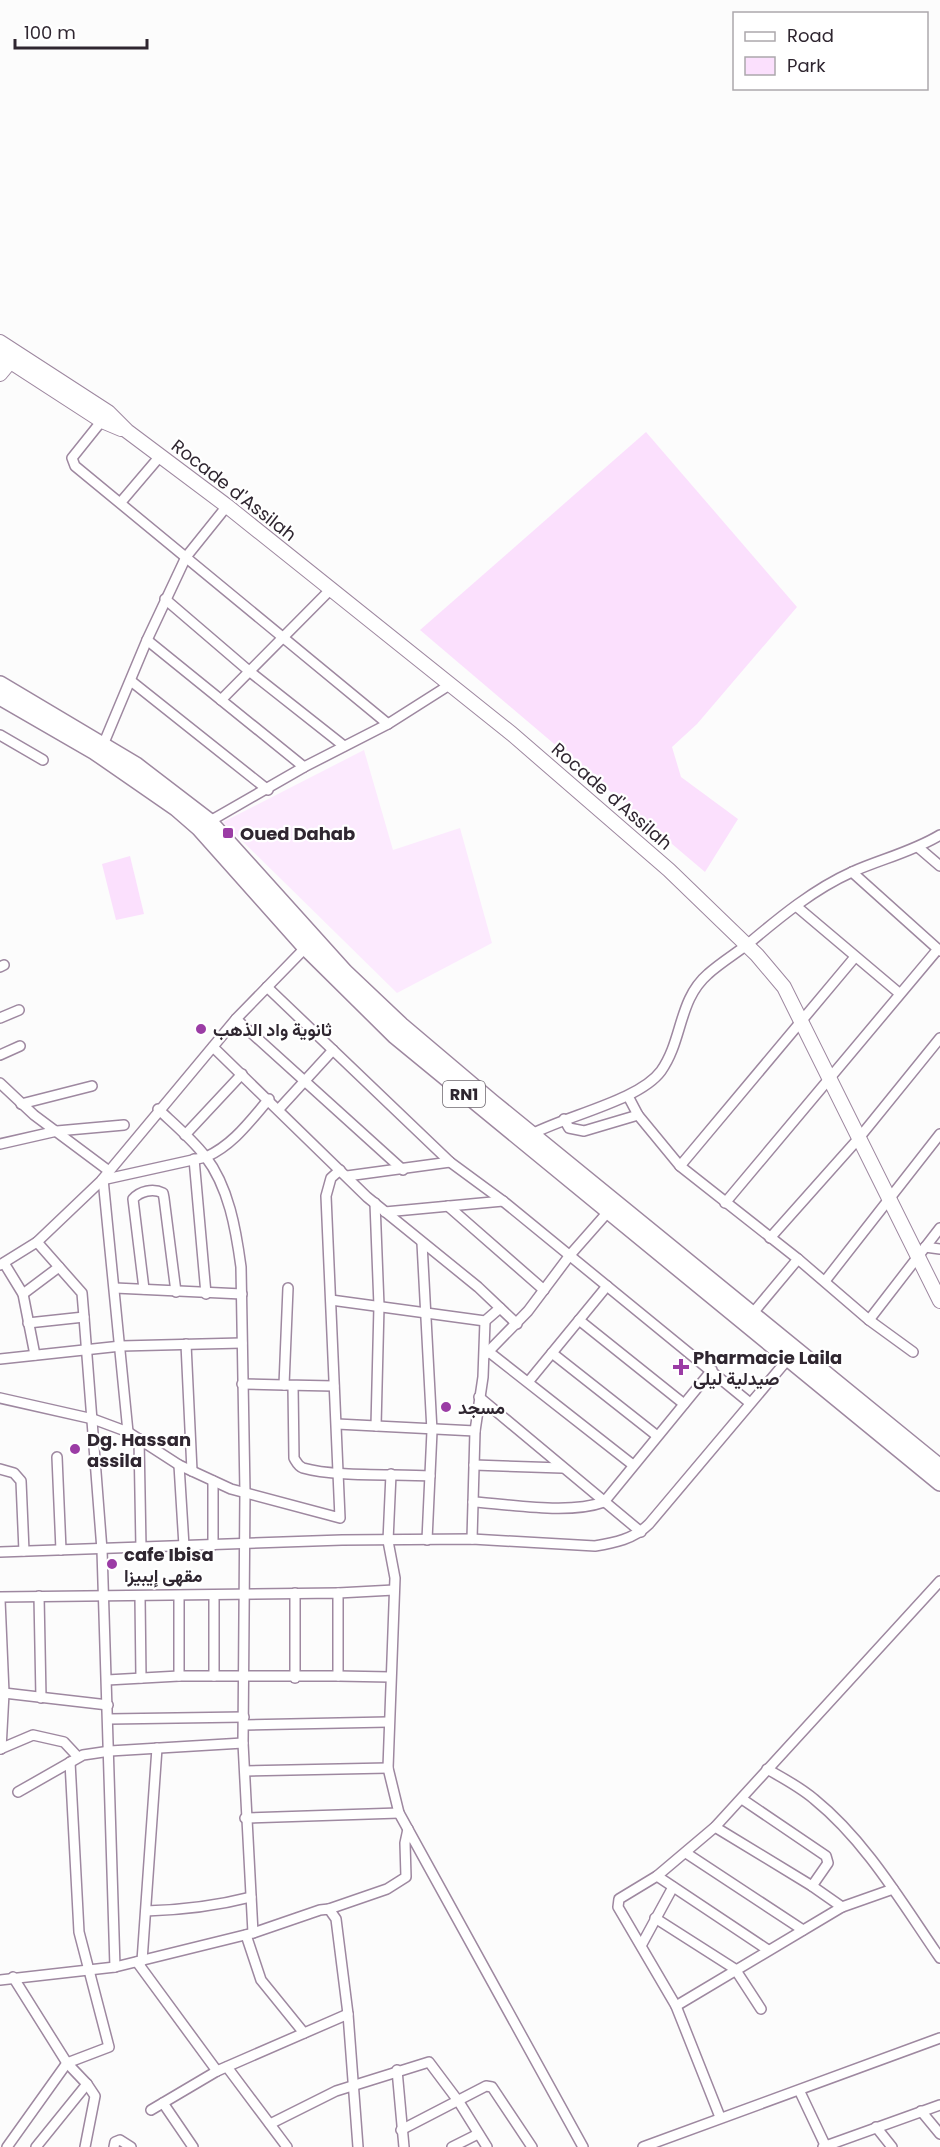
<svg xmlns="http://www.w3.org/2000/svg" width="940" height="2147" font-family="Poppins,Vazirmatn,sans-serif">
<style>
.built{fill:#fceafe}
.green{fill:#fbe0fd}
.lines{fill:none;stroke-linecap:round;stroke-linejoin:round}
.street-casing{stroke:#9e88a0;stroke-width:12}
.secondary-casing{stroke:#9e88a0;stroke-width:16}
.primary-casing{stroke:#9e88a0;stroke-width:18}
.street{stroke:#fff;stroke-width:9}
.secondary{stroke:#fff;stroke-width:14}
.primary{stroke:#fff;stroke-width:15}
.poi-dot{fill:#9b3ca5;stroke:#fff;stroke-width:2}
.labels{text-anchor:middle;dominant-baseline:central;stroke-width:4.5;stroke-linejoin:round;paint-order:stroke}
.shield{fill:#fff;stroke:#6d676e;stroke-width:1.5}
.shield-label{font-size:16px;font-weight:bold;fill:#2f2630}
.street-label{font-size:18px;fill:#2f2630;stroke:#fff}
.poi-label{font-size:18px;font-weight:bold;fill:#2f2630;stroke:#fff;text-anchor:start}
</style>
<rect width="100%" height="100%" fill="#fcfcfc"/>
<!-- built -->
<polygon class="built" points="364,750 393,850 460,828 492,943 397,993 223,822"/>
<!-- green -->
<g class="green">
<polygon points="646,432 797,607 697,724 672,747 681,777 738,819 705,872 420,630"/>
<polygon points="130,856 144,914 116,920 102,864"/>
</g>
<g class="lines">
<defs>
<g id="street">
<polyline points="104,418 72,458 75,466 388,724"/>
<polyline points="121,502 161,455"/>
<polyline points="165,599 249,671 344,746"/>
<polyline points="147,640 304,767"/>
<polyline points="131,681 268,790"/>
<polyline points="221,700 331,589"/>
<polyline points="0,735 43,760"/>
<polyline points="103,745 147,640 186,557 227,506"/>
<polyline points="205,824 304,767 388,724 451,684"/>
<polyline points="919,848 940,866"/>
<polyline points="852,872 940,951"/>
<polyline points="796,906 899,993"/>
<polyline points="855,957 680,1166 798,1259 869,1320 913,1352"/>
<polyline points="0,967 4,965"/>
<polyline points="267,987 450,1162 503,1201 750,1403"/>
<polyline points="0,1018 19,1010"/>
<polyline points="236,1019 403,1170"/>
<polyline points="213,1047 367,1197 478,1287 517,1324"/>
<polyline points="0,1055 20,1046"/>
<polyline points="0,1083 34,1115 109,1171"/>
<polyline points="628,1096 638,1115 680,1166"/>
<polyline points="21,1104 92,1086"/>
<path d="M158,1109c16,15 34,30 47,47 24,31 31,74 36,111l4,225 -2,251 10,190"/>
<polyline points="279,1109 333,1050"/>
<polyline points="564,1119 569,1128 584,1131 638,1115"/>
<polyline points="185,1135 242,1074"/>
<path d="M528,1136c36,-20 111,-35 133,-65 22,-31 17,-71 47,-97 12,-11 27,-20 40,-30 32,-27 66,-55 104,-72 29,-13 60,-20 88,-37"/>
<polyline points="0,1144 57,1131 124,1125"/>
<polyline points="194,1159 206,1294"/>
<polyline points="347,1176 450,1162"/>
<polyline points="103,1179 128,1432"/>
<path d="M102,1180l104,-23c27,-12 44,-36 63,-58"/>
<polyline points="375,1203 379,1306 376,1426"/>
<polyline points="725,1203 938,949"/>
<polyline points="448,1206 544,1290"/>
<polyline points="385,1212 503,1201"/>
<polyline points="770,1238 859,1138 940,1038"/>
<polyline points="37,1242 82,1293 84,1317 102,1550 115,1967"/>
<polyline points="422,1243 432,1431 427,1540"/>
<polyline points="925,1247 940,1249"/>
<polyline points="4,1263 23,1294 35,1355"/>
<polyline points="0,1265 37,1242 101,1181 236,1019 309,944"/>
<polyline points="825,1281 940,1134"/>
<polyline points="115,1288 242,1294"/>
<polyline points="288,1288 284,1385 334,1386"/>
<path d="M144,1289l-11,-90c7,-8 20,-11 30,-6l1,5 12,94"/>
<polyline points="23,1294 59,1267"/>
<polyline points="331,1300 485,1321 500,1308"/>
<polyline points="752,1314 798,1259"/>
<polyline points="579,1320 684,1404"/>
<polyline points="869,1320 940,1228"/>
<polyline points="28,1323 84,1317"/>
<polyline points="186,1344 192,1471"/>
<polyline points="489,1352 633,1465"/>
<polyline points="552,1353 656,1435"/>
<polyline points="485,1355 528,1311 570,1255 607,1213"/>
<polyline points="0,1359 121,1346 242,1343"/>
<polyline points="529,1381 607,1286"/>
<polyline points="242,1384 284,1385"/>
<path d="M293,1386l1,72c3,5 4,8 9,10 31,9 92,6 127,8"/>
<polyline points="479,1397 641,1532"/>
<polyline points="0,1398 93,1419 128,1432 179,1465 231,1489 340,1518 326,1196 331,1178 340,1170"/>
<polyline points="337,1424 475,1431"/>
<polyline points="139,1439 141,1548"/>
<polyline points="57,1457 61,1550"/>
<polyline points="179,1465 184,1546"/>
<polyline points="474,1465 562,1468"/>
<polyline points="0,1469 14,1473 21,1481 24,1551"/>
<polyline points="391,1474 388,1541 395,1578 388,1768 399,1813 583,2147"/>
<polyline points="213,1481 213,1545"/>
<path d="M473,1502c39,2 94,13 131,0l108,-132"/>
<polyline points="472,1539 475,1431 483,1377 485,1321"/>
<path d="M0,1552l342,-12 130,-1 123,7c19,-3 39,-7 54,-22l139,-165"/>
<polyline points="295,1593 295,1678"/>
<polyline points="338,1593 394,1590"/>
<polyline points="214,1595 214,1676"/>
<polyline points="39,1596 41,1698"/>
<polyline points="0,1597 338,1593 338,1676 179,1676 107,1680"/>
<polyline points="140,1597 141,1678"/>
<polyline points="0,1600 4,1693 1,1749"/>
<polyline points="179,1676 179,1596"/>
<polyline points="338,1676 390,1677"/>
<polyline points="4,1693 108,1705"/>
<polyline points="109,1719 244,1717"/>
<polyline points="244,1725 388,1722"/>
<polyline points="0,1749 33,1735 64,1742 78,1757"/>
<path d="M767,1769c16,9 33,18 47,30 52,42 88,104 126,159"/>
<polyline points="245,1771 388,1768"/>
<polyline points="18,1792 83,1755 110,1751 243,1743"/>
<polyline points="742,1799 826,1856 828,1863 812,1886"/>
<polyline points="245,1818 399,1813"/>
<polyline points="715,1827 812,1886 842,1907"/>
<polyline points="686,1853 803,1930"/>
<polyline points="657,1876 768,1950"/>
<polyline points="329,1909 387,1889 406,1877 405,1843 408,1829"/>
<path d="M146,1911c36,-1 70,-5 105,-14"/>
<polyline points="655,1918 735,1969 761,2009"/>
<polyline points="246,1935 261,1980 304,2033"/>
<polyline points="642,1944 673,1887"/>
<polyline points="142,1961 157,1748"/>
<polyline points="137,1962 217,2071"/>
<polyline points="13,1977 67,2063 87,2084 95,2096 85,2147"/>
<polyline points="0,1980 115,1967 253,1933 320,1910 329,1909 336,1919 348,2014 358,2147"/>
<polyline points="676,2006 842,1907 893,1889"/>
<polyline points="227,2067 287,2147"/>
<polyline points="397,2070 404,2147"/>
<polyline points="800,2092 826,2147"/>
<polyline points="163,2103 193,2147"/>
<polyline points="151,2110 217,2071 348,2014"/>
<polyline points="921,2111 940,2134"/>
<polyline points="720,2117 676,2006 618,1907 619,1899 657,1876 715,1827 940,1581"/>
<polyline points="270,2124 336,2091 429,2062 459,2102 487,2147"/>
<polyline points="876,2127 892,2147"/>
<polyline points="401,2130 486,2086 492,2087 532,2147"/>
<polyline points="7,2147 67,2063 109,2047 79,1932 70,1762"/>
<polyline points="36,2147 87,2084"/>
<polyline points="114,2147 115,2142 120,2140 131,2147"/>
<polyline points="452,2147 478,2134"/>
<polyline points="643,2147 940,2038"/>
<polyline points="823,2147 940,2105"/>
</g>
<g id="secondary">
<polyline points="0,342 108,412 127,431 227,506 512,734 669,870 757,955 784,987 940,1301"/>
<polyline points="0,355 102,421 121,429"/>
<polyline points="0,374 10,362"/>
</g>
<g id="primary">
<polyline points="0,684 136,765 209,821 345,972 401,1025 492,1102 940,1467"/>
<polyline points="0,697 95,752 176,808 199,828 305,947 395,1036 940,1483"/>
</g>
</defs>
<!-- street casing -->
<use href="#street" class="street-casing"/>
<!-- secondary casing -->
<use href="#secondary" class="secondary-casing"/>
<!-- primary casing -->
<use href="#primary" class="primary-casing"/>
<!-- street -->
<use href="#street" class="street"/>
<!-- secondary -->
<use href="#secondary" class="secondary"/>
<!-- primary -->
<use href="#primary" class="primary"/>
</g>
<!-- markers -->
<g class="poi-dot">
<rect x="222" y="827" width="12" height="12" rx="3"/>
<circle cx="201" cy="1029" r="6"/>
<path d="M678 1358h6v6h6v6h-6v6h-6v-6h-6v-6h6z"/>
<circle cx="446" cy="1407" r="6"/>
<circle cx="75" cy="1449" r="6"/>
<circle cx="112" cy="1564" r="6"/>
</g>
<g class="labels">
<!-- shield labels -->
<rect class="shield" x="443" y="1081" width="42" height="26" rx="4.5"/>
<g class="shield-label">
<text x="464" y="1094">RN1</text>
</g>
<!-- street labels -->
<g class="street-label">
<text transform="translate(234 490) rotate(38)">Rocade d'Assilah</text>
<text transform="translate(612 796) rotate(41)">Rocade d'Assilah</text>
</g>
<!-- poi labels -->
<g class="poi-label">
<text x="240" y="833">Oued Dahab</text>
<text x="213" y="1029">ثانوية واد الذهب</text>
<text x="693" y="1357">Pharmacie Laila<tspan x="693" dy="21">صيدلية ليلى</tspan></text>
<text x="458" y="1407">مسجد</text>
<text x="87" y="1439">Dg. Hassan<tspan x="87" dy="21">assila</tspan></text>
<text x="124" y="1554">cafe Ibisa<tspan x="124" dy="21">مقهى إيبيزا</tspan></text>
</g>
</g>
<!-- legend -->
<rect x="733" y="12" width="195" height="78" fill="#ffffff" stroke="#aca8ac" stroke-width="1.5"/>
<rect x="745" y="32" width="30" height="9" fill="#ffffff" stroke="#aca8ac" stroke-width="1.5"/>
<text x="787" y="42" font-size="18" fill="#2f2630">Road</text>
<rect x="745" y="57" width="30" height="18" fill="#fbe0fd" stroke="#aca8ac" stroke-width="1.5"/>
<text x="787" y="72" font-size="18" fill="#2f2630">Park</text>
<!-- scale -->
<path d="M15 39v9h132v-9" fill="none" stroke="#2f2630" stroke-width="3"/>
<text x="24" y="39" font-size="18" fill="#2f2630" stroke="#ffffff" stroke-width="4.5" paint-order="stroke">100 m</text>
</svg>
